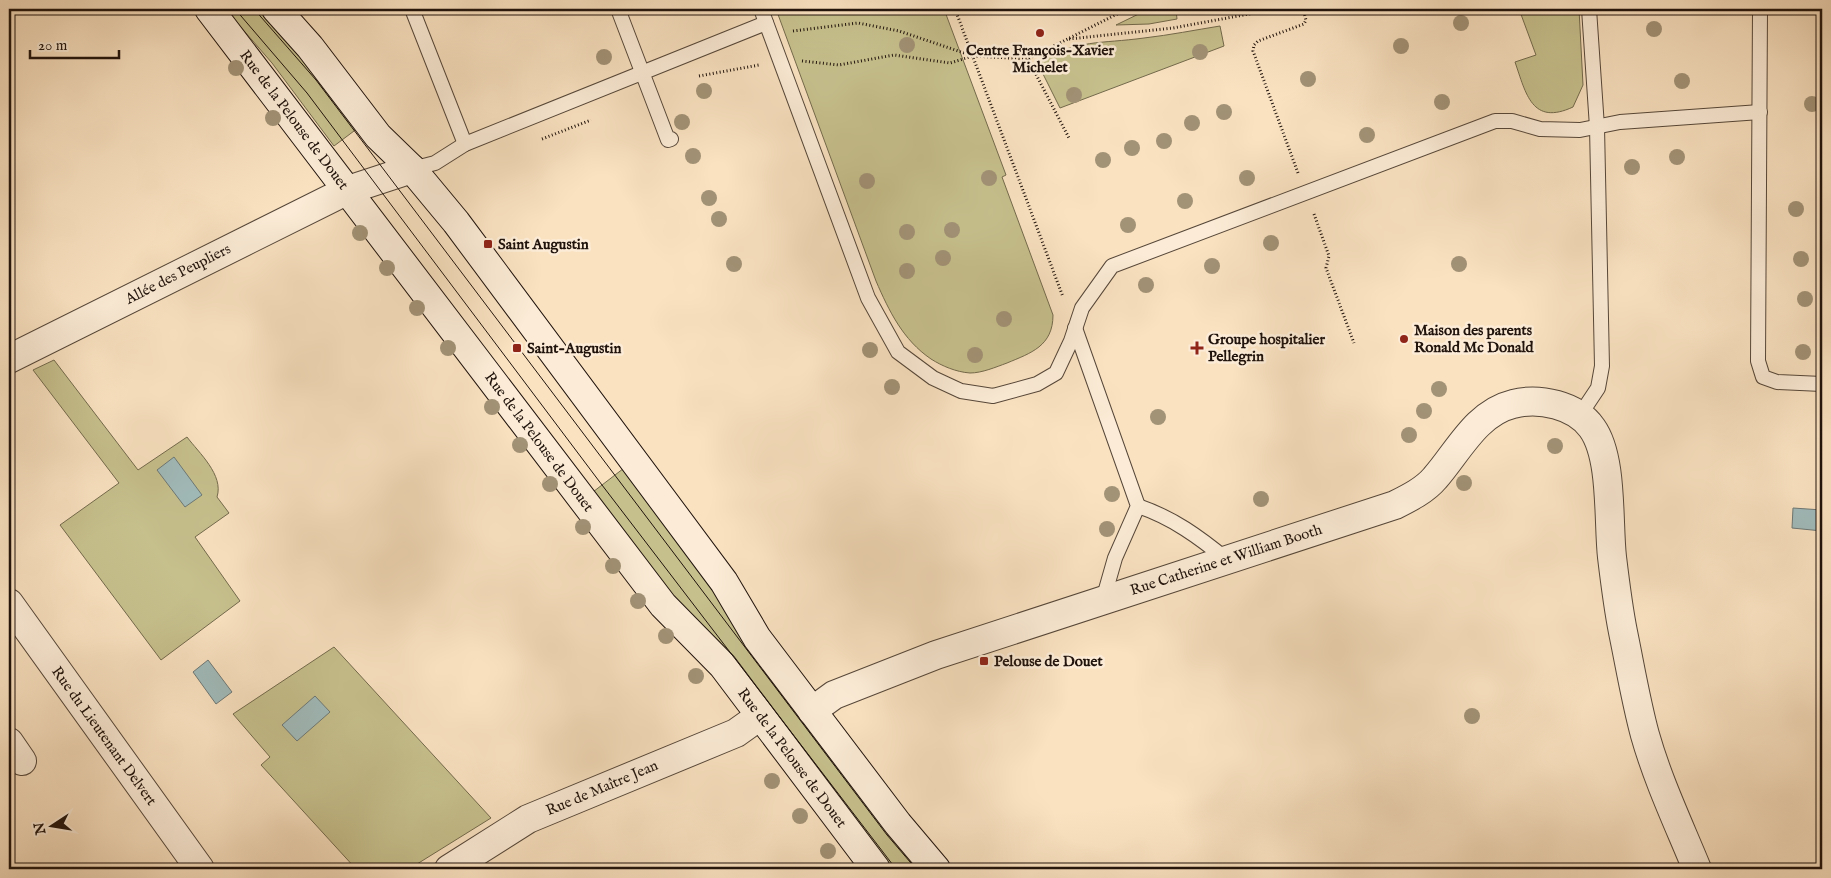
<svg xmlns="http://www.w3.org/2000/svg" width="1831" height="878" font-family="'IM FELL English',serif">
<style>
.green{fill:#c6c08d;stroke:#736a4c}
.water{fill:#a1bcbc;stroke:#6d7876}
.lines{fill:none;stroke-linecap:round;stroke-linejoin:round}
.lane-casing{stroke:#564739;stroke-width:16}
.street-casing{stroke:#564739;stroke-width:30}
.secondary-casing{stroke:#20130c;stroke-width:30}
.path{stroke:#20130c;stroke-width:3;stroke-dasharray:1 2.5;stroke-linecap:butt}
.lane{stroke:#fcecd7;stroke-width:14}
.street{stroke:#fcecd7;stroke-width:28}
.secondary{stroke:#fcecd7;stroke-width:28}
.tram{stroke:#20130c;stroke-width:1}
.tree{fill:#a29276}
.poi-dot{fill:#8f2418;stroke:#fcecd7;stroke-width:2}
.labels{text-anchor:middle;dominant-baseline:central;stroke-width:5;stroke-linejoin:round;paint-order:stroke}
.poi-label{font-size:15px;font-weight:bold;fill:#20130c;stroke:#fcecd7;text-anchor:start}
.street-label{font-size:15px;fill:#20130c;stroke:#fcecd7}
</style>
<rect width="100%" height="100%" fill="#fae2c1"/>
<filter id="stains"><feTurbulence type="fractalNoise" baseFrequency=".004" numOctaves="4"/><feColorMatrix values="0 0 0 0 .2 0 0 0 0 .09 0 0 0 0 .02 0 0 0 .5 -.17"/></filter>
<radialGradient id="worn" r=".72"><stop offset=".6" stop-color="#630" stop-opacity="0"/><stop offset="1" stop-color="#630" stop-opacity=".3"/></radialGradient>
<!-- green -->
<g class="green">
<polygon points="225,9 265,9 362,125 334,146 272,63"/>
<path d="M776,9h168l62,166 -4,2 51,138c0,31 -22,38 -46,48 -11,4 -25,10 -37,10 -14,-1 -28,-7 -39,-14 -28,-19 -42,-48 -55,-78z"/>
<polygon points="1149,9 1186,9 1176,10 1177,19 1149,24 1116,25"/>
<path d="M1519,9h60l4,76 -10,22c-41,19 -47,-13 -58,-45l21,-7z"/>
<path d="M1220,26l4,20 -164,62 -23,-46c42,-23 63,-18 107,-24 26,-3 51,-8 76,-12z"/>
<path d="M54,360l84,110 49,-33c12,16 37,38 30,60l12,16 -34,24 45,64 -79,59 -101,-135 59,-42 -86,-113z"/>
<polygon points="628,465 926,869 886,869 589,495"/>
<polygon points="334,647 491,818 409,869 356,869 261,765 270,757 233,714"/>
</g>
<!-- water -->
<g class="water">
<polygon points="174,457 202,495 185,507 157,470"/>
<polygon points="1793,508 1822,510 1822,531 1792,528"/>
<polygon points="208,660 232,692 216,704 193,672"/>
<polygon points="315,696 330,712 297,741 282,725"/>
</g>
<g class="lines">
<defs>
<g id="lane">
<polyline points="412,9 465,144"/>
<polyline points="618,9 668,140 671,139"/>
<polyline points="761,9 868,298 898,352 933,378 961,391 993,396 1037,384 1056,373 1071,341 1082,308 1112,266 1495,121 1512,121 1540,129 1580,130 1620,122 1760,112"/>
<polyline points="1760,9 1758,361 1763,377 1777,382 1822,384"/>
<polyline points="412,169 435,163 465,144 766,23"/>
<polyline points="1075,328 1138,506 1115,558 1103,600"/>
<polyline points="1580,415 1598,388 1602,366 1597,127 1589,9"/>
<path d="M1138,506c35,12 61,31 89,54"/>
</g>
<g id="street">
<polyline points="9,359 348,190 412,169"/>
<polyline points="9,603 200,869"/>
<path d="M812,711l22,-16 102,-40 459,-150c14,-7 30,-15 40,-27 23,-26 41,-65 78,-74 26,-7 63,1 79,24 21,29 16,93 20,129 3,25 6,50 11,75 7,34 13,70 22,103 13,46 34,90 52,134"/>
<polyline points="9,742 22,761"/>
<polyline points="449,869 528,819 736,733 760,716"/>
</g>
<g id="secondary">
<polyline points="209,9 663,605 723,666 876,869"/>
<polyline points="276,9 310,47 378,136 412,169 456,222 724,582 757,638 898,824 936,869"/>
</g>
</defs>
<!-- lane casing -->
<use href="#lane" class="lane-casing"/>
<!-- street casing -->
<use href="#street" class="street-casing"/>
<!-- secondary casing -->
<use href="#secondary" class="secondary-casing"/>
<!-- path -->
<g class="path">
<polyline points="955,9 1063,297"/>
<polyline points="793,31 858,23 899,31 973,56 1028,59 1127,9"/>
<polyline points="1069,39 1173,28 1276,9"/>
<polyline points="1028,59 1069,138"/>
<polyline points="802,61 839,65 894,55 950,63 973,56"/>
<polyline points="699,76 759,65"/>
<polyline points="542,139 591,120"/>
<polyline points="1298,173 1253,51 1254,45 1258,41 1304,24 1306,20 1303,9"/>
<polyline points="1314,214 1329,256 1326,268 1354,343"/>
</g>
<!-- lane -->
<use href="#lane" class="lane"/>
<!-- street -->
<use href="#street" class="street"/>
<!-- secondary -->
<use href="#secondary" class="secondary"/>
<!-- tram -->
<g class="tram">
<polyline points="235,9 307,93 602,485 896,869"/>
<polyline points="254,9 316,80 887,835 916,869"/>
</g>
</g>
<!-- trees -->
<g class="tree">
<circle cx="1461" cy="23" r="8"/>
<circle cx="1654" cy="29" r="8"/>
<circle cx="907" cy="45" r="8"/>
<circle cx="1401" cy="46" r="8"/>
<circle cx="1200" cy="52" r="8"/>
<circle cx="604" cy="57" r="8"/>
<circle cx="236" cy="68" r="8"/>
<circle cx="1308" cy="79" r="8"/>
<circle cx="1682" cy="81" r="8"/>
<circle cx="704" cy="91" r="8"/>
<circle cx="1074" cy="95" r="8"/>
<circle cx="1442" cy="102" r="8"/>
<circle cx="1812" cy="104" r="8"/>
<circle cx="1224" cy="112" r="8"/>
<circle cx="273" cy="118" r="8"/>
<circle cx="682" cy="122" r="8"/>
<circle cx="1192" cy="123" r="8"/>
<circle cx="1367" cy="135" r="8"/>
<circle cx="1164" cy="141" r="8"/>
<circle cx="1132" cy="148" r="8"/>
<circle cx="693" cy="156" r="8"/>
<circle cx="1677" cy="157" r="8"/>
<circle cx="1103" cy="160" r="8"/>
<circle cx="1632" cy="167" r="8"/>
<circle cx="989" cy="178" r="8"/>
<circle cx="1247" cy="178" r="8"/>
<circle cx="867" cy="181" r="8"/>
<circle cx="709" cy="198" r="8"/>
<circle cx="1185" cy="201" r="8"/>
<circle cx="1796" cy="209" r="8"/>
<circle cx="719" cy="219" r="8"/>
<circle cx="1128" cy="225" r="8"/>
<circle cx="952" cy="230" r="8"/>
<circle cx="907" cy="232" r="8"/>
<circle cx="360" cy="233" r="8"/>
<circle cx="1271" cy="243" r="8"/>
<circle cx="943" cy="258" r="8"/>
<circle cx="1801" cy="259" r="8"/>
<circle cx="734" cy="264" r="8"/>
<circle cx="1459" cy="264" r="8"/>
<circle cx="1212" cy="266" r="8"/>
<circle cx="387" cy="268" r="8"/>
<circle cx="907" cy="271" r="8"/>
<circle cx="1146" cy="285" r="8"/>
<circle cx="1805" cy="299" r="8"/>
<circle cx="417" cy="308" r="8"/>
<circle cx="1004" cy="319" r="8"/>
<circle cx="448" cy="348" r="8"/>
<circle cx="870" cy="350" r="8"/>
<circle cx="1803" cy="352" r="8"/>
<circle cx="975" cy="355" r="8"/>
<circle cx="892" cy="387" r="8"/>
<circle cx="1439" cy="389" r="8"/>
<circle cx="492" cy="407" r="8"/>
<circle cx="1424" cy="411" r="8"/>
<circle cx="1158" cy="417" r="8"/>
<circle cx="1409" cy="435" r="8"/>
<circle cx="520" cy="445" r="8"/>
<circle cx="1555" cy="446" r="8"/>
<circle cx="1464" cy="483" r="8"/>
<circle cx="550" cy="484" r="8"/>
<circle cx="1112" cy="494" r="8"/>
<circle cx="1261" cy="499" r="8"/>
<circle cx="583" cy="527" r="8"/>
<circle cx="1107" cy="529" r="8"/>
<circle cx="613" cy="566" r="8"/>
<circle cx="638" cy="601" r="8"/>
<circle cx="666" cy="636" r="8"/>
<circle cx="696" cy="676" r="8"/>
<circle cx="1472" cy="716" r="8"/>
<circle cx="772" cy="781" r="8"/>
<circle cx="800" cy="816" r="8"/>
<circle cx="828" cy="851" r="8"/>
</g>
<!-- markers -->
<g class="poi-dot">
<circle cx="1040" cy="33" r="5"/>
<rect x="483" y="239" width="10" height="10" rx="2.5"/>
<circle cx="1404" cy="339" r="5"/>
<rect x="512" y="343" width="10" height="10" rx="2.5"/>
<path d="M1194.5 340.5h5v5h5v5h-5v5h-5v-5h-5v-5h5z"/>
<rect x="979" y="656" width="10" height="10" rx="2.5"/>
</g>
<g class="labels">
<!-- poi labels -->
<g class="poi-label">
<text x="1040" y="50" text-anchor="middle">Centre François-Xavier<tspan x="1040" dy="17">Michelet</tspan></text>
<text x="498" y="244">Saint Augustin</text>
<text x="1414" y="330">Maison des parents<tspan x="1414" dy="17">Ronald Mc Donald</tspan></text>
<text x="1208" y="339">Groupe hospitalier<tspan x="1208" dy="17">Pellegrin</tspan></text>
<text x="527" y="348">Saint-Augustin</text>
<text x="994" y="661">Pelouse de Douet</text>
</g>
<!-- street labels -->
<g class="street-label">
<text transform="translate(294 120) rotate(53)">Rue de la Pelouse de Douet</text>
<text transform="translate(178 274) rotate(-27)">Allée des Peupliers</text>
<text transform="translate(539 442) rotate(53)">Rue de la Pelouse de Douet</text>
<text transform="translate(1226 560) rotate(-18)">Rue Catherine et William Booth</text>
<text transform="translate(104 736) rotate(54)">Rue du Lieutenant Delvert</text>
<text transform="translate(792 758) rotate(53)">Rue de la Pelouse de Douet</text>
<text transform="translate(602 788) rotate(-23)">Rue de Maître Jean</text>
</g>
</g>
<!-- margin -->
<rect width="1831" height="878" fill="none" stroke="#fae2c1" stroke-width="30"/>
<rect x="10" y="10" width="1811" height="858" fill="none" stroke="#20130c" stroke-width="2.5"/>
<rect x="15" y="15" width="1801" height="848" fill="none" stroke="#20130c"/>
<!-- north arrow -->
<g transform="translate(52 826) rotate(258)" stroke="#fcecd7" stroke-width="4" paint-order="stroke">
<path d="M0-4L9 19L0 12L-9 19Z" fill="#20130c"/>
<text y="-8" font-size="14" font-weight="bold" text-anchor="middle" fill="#20130c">N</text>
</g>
<!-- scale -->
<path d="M30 50v8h89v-8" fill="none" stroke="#20130c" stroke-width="2.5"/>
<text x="38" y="50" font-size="15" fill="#20130c" stroke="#fcecd7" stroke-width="4" paint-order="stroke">20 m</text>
<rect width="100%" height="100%" filter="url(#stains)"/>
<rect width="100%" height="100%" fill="url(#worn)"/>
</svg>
